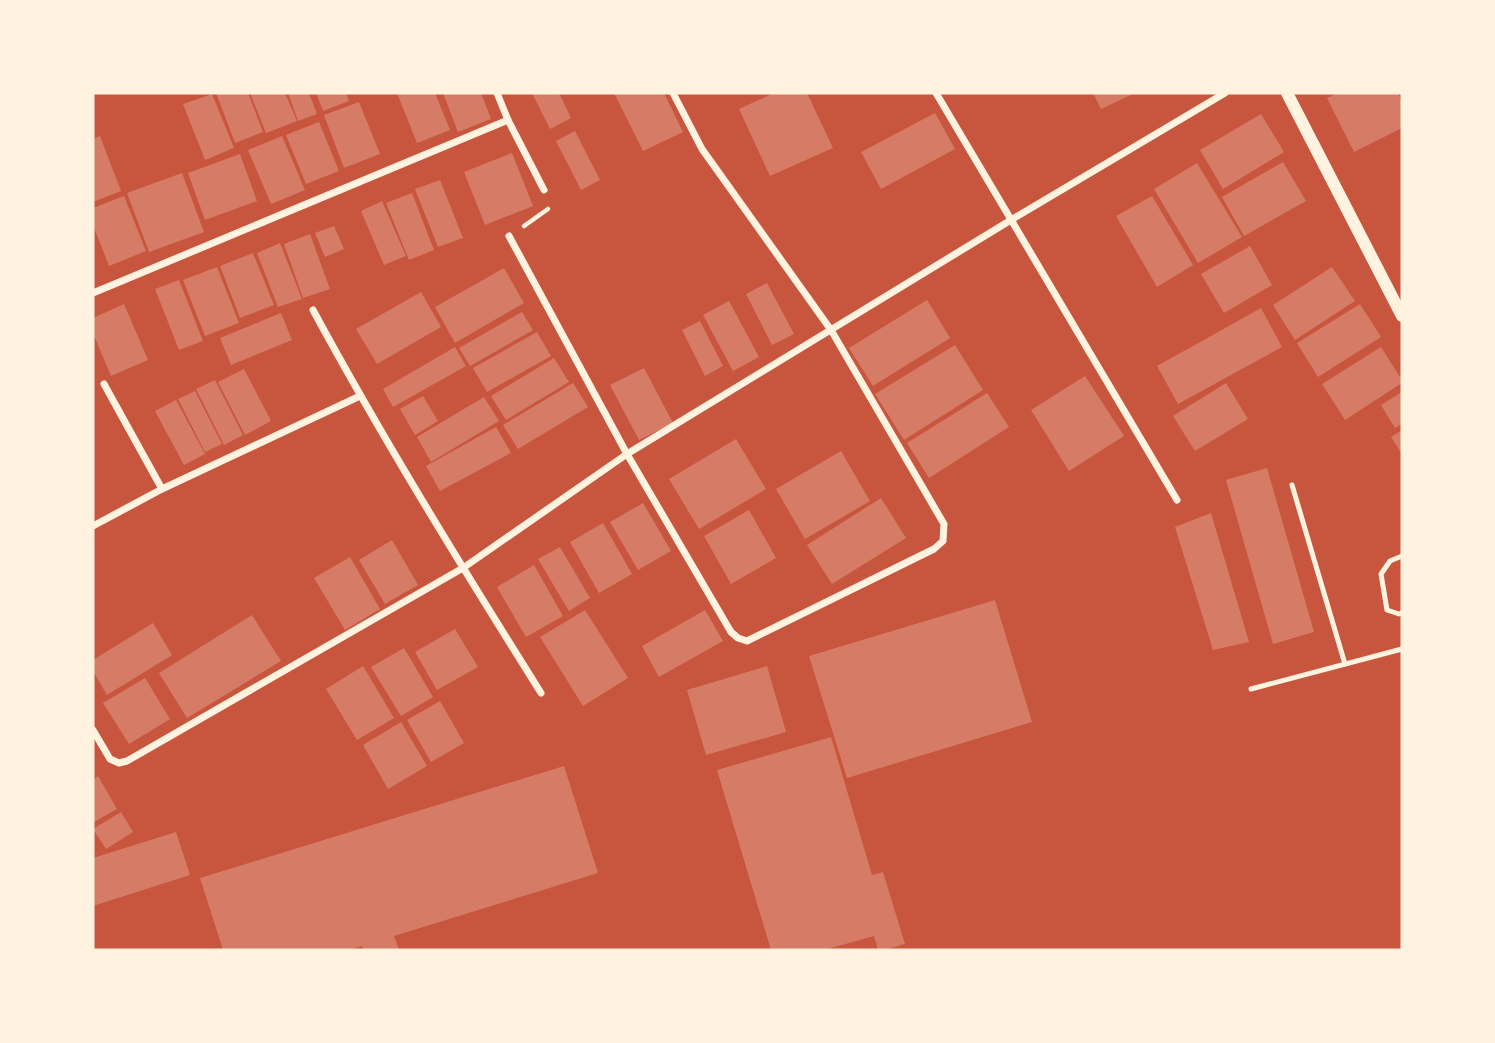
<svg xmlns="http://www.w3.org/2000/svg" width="1495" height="1043" font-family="'Varela Round',sans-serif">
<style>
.building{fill:#d67c66}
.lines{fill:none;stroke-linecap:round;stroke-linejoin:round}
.path{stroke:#fff3e0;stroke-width:4.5}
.service{stroke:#fff3e0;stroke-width:5}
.minor{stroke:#fff3e0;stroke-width:7}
.tertiary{stroke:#fff3e0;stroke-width:12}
</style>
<rect width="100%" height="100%" fill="#c8553d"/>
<!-- building -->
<g class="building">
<polygon points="216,93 248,93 263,132 235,143"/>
<polygon points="250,93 285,93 297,121 266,133"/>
<polygon points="288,93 309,93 317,114 298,121"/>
<polygon points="316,93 346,93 349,101 323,111"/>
<polygon points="397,93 435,93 450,130 417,143"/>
<polygon points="443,93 481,93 491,119 458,132"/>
<polygon points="532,93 559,93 571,118 550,129"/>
<polygon points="614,93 664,93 683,132 643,151"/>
<polygon points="774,93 807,93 833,148 770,176 739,109"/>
<polygon points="1093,93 1135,93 1101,109"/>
<polygon points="1338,93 1398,93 1402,102 1402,128 1354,152 1327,98"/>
<polygon points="212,94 234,148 205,160 183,104"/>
<polygon points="359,102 380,154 344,168 324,115"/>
<polygon points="935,113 955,149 881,189 861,152"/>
<polygon points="1261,114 1284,152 1223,189 1200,150"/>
<polygon points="319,122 339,171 306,184 286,135"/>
<polygon points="575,131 600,180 581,190 556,141"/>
<polygon points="100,136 121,191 93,202 93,139"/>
<polygon points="282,136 305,190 271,204 248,150"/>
<polygon points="512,153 533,206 485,225 464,172"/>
<polygon points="240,154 257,201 205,220 188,173"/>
<polygon points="1283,162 1306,201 1244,236 1222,197"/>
<polygon points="1197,163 1242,237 1198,263 1154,189"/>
<polygon points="182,173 204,232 149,252 127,193"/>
<polygon points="440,180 463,238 438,247 415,189"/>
<polygon points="412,193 434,250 409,260 386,203"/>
<polygon points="124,196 146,251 109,266 93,225 93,208"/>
<polygon points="1152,196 1193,265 1157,287 1116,216"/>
<polygon points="382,201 406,256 384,265 361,211"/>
<polygon points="334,226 344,249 325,257 315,233"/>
<polygon points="310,234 330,289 303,298 284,244"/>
<polygon points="280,243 302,299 278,307 257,253"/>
<polygon points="1250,246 1272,285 1224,313 1201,274"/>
<polygon points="253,253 274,305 240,318 220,266"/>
<polygon points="217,267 239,323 205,336 183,280"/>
<polygon points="1332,267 1355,301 1295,340 1273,305"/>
<polygon points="504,268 524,303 455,343 435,307"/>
<polygon points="179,280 203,341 179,350 155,289"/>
<polygon points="767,283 794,334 772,345 746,294"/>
<polygon points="421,292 441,327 377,364 356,329"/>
<polygon points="927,300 950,338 873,386 849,348"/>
<polygon points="729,301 759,357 733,371 703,315"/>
<polygon points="124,304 148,360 111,376 93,333 93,318"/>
<polygon points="1360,304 1381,337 1318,377 1297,343"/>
<polygon points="1261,308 1282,347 1178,404 1157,366"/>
<polygon points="522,312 533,330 470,366 459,348"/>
<polygon points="281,313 292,340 231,365 220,338"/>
<polygon points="700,321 723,366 705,376 682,330"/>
<polygon points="537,332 551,356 487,392 473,368"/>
<polygon points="955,345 983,390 904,440 875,394"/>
<polygon points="455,347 466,366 393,407 383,389"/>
<polygon points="1381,347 1402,380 1402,383 1345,420 1322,384"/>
<polygon points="554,358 569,382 506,420 491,396"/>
<polygon points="644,368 673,423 639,440 610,385"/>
<polygon points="244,369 271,421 245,435 218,382"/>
<polygon points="1085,376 1124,436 1069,471 1031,410"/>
<polygon points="215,380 243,435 224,445 196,389"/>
<polygon points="573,383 588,407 518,449 503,425"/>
<polygon points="1226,383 1248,419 1195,451 1173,416"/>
<polygon points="195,391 222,444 205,452 178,399"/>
<polygon points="1402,392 1402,424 1395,428 1381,405"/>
<polygon points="987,393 1009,427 929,478 907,443"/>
<polygon points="423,396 438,421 415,435 400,409"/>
<polygon points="484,397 499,421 431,462 417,437"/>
<polygon points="176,400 205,454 184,465 155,411"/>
<polygon points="496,427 511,453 440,491 426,466"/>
<polygon points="1402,430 1402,450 1400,451 1391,437"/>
<polygon points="736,439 766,489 699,529 669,479"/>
<polygon points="841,451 870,501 805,539 776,489"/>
<polygon points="1267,468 1314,632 1273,644 1226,480"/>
<polygon points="881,498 906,538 832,584 807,545"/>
<polygon points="643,503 671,551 638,570 610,522"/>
<polygon points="749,510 776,558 731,584 704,536"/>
<polygon points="1211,513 1249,642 1213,650 1175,527"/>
<polygon points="603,523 632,574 599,593 570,542"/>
<polygon points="392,540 418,585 385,604 359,560"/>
<polygon points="560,547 590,598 569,611 538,559"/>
<polygon points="350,557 380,609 345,630 314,578"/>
<polygon points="534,565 563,616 526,637 497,587"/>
<polygon points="995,600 1032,722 847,778 809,656"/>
<polygon points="585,610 628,678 583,706 540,637"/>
<polygon points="705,610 723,641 659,677 642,646"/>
<polygon points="252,615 281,661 187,718 159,673"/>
<polygon points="153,623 172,655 107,695 93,671 93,660"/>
<polygon points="455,629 478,667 437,690 415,652"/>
<polygon points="404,648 433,697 401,716 371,667"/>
<polygon points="363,666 394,718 357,740 326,689"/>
<polygon points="767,666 786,732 706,755 687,690"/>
<polygon points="145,678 170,719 129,744 103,703"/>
<polygon points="440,701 464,743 431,762 407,720"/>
<polygon points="401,722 427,766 388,789 363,745"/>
<polygon points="831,737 872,875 883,872 905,944 884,950 878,950 874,936 824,950 771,950 717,770"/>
<polygon points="564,766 598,873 394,936 399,950 364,950 362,946 347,950 223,950 200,878"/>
<polygon points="98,776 117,809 94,822 93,819 93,780"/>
<polygon points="121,812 133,832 106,849 93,829"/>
<polygon points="176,832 190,875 93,906 93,858"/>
</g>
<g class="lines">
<!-- path -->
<polyline class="path" points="524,226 548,209"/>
<!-- service -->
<g class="service">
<polyline points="1292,485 1345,664"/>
<polyline points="1402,556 1390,561 1381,574 1387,610 1399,614 1402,613"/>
<polyline points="1251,689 1402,649"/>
</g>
<!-- minor -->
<g class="minor">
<polyline points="936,93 1177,500"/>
<polyline points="508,120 544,190"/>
<polyline points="509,236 627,454 731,632 738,638 747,641 934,549 943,541 944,524 831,330 702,149 673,93"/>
<polyline points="93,293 508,120 497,93"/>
<path d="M313,310c71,131 149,257 228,383"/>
<polyline points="104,384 162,489"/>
<polyline points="93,526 162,489 360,396"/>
<polyline points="93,730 110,759 119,763 127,761 463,568 627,454 1011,220 1225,93"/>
</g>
<!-- tertiary -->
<polyline class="tertiary" points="1287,93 1402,316"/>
</g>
<!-- border -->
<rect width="1495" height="1043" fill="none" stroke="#fff3e0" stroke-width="189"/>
</svg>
